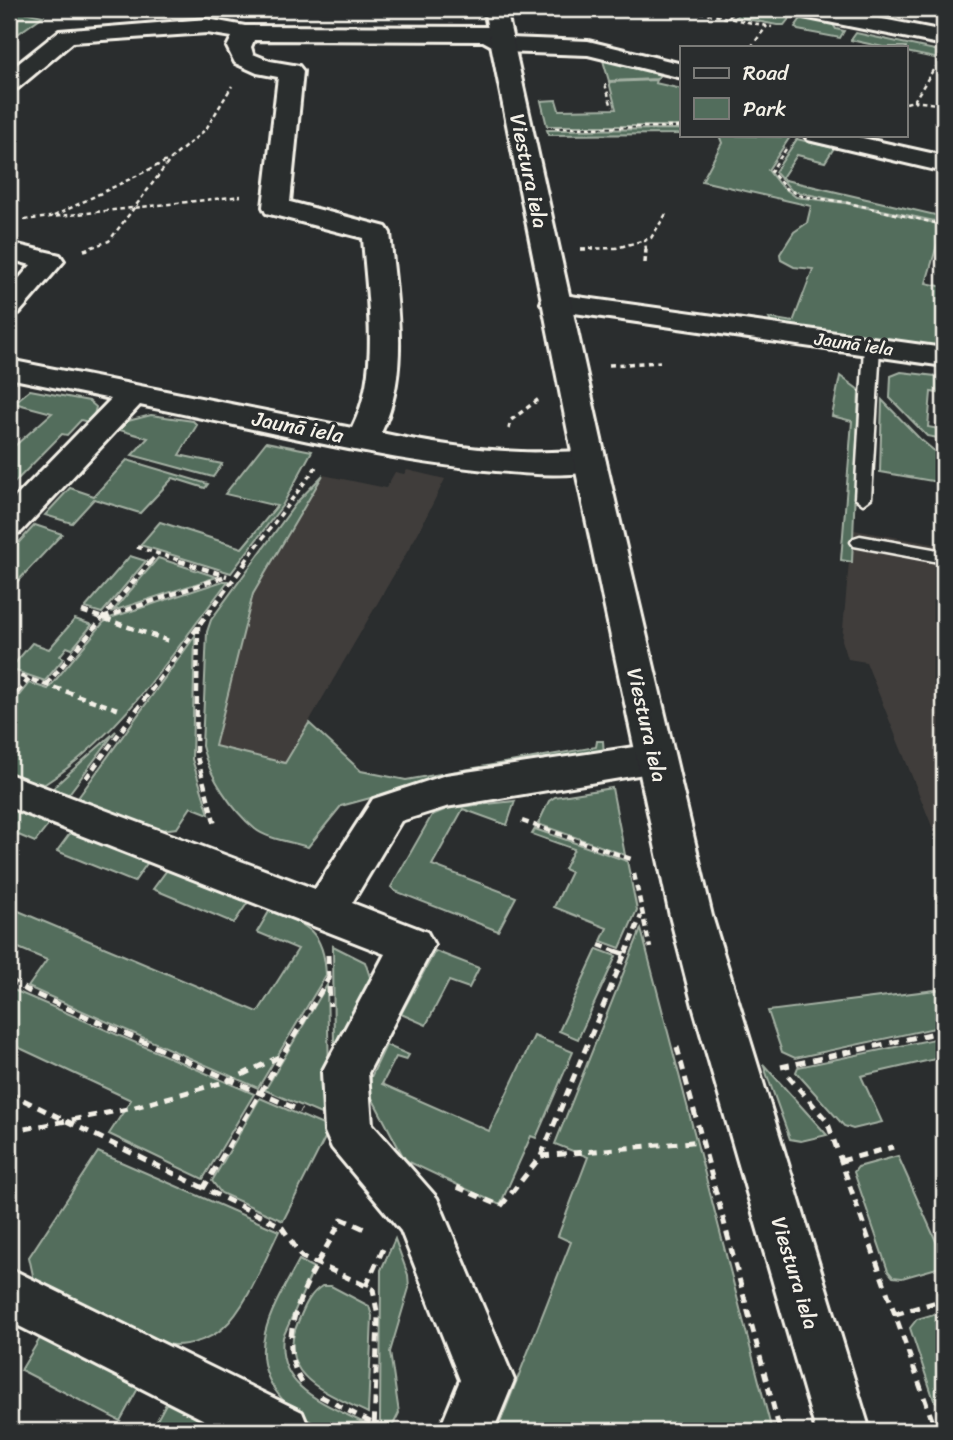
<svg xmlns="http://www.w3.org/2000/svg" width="953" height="1440" font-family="Sriracha,sans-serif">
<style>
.built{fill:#403d3b}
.green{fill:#526d5c;stroke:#a3afa2;stroke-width:2}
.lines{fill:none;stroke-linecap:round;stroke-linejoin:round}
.service-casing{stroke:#f4f1e8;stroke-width:5}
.minor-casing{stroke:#f4f1e8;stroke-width:6}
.tertiary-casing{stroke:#f4f1e8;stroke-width:6}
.path-far3{stroke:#f4f1e8;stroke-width:2.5;stroke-dasharray:4.5 3.5;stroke-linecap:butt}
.path-far2{stroke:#f4f1e8;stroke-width:3.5;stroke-dasharray:5 4.5;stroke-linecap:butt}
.path-far1{stroke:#f4f1e8;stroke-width:4.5;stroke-dasharray:7 5;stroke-linecap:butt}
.path{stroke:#f4f1e8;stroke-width:5;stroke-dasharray:9 7;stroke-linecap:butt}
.service{fill:#2a2d2e;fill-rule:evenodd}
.minor{fill:#2a2d2e;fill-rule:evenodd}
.tertiary{fill:#2a2d2e;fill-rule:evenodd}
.labels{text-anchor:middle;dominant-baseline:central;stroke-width:6;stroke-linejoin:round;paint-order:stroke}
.far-street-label{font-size:18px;fill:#f4f1e8;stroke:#2a2d2e}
.street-label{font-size:21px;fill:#f4f1e8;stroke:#2a2d2e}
</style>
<rect width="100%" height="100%" fill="#2a2d2e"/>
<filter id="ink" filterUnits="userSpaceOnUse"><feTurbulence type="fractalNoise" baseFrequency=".0143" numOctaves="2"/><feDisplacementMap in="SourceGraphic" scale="14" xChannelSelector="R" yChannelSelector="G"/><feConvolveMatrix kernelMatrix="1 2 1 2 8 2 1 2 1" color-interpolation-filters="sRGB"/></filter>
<g filter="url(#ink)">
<!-- built -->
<g class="built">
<polygon points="407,470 445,479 418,533 285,763 215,746 253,594 323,475 386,488 395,472 404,474"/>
<polygon points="843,528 944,546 944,856 866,662 848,659 842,640 849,562 841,560"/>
</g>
<!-- green -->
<g class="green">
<polygon points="9,9 43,16 12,38 9,38"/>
<polygon points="740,9 765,9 792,15 784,25 777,25 736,17"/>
<polygon points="802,17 832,23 836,29 844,31 840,38 798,30 795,27"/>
<polygon points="856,33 944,52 944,60 906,52 906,47 883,47 851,40"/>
<polygon points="602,57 663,70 657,79 609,81"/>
<polygon points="656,80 655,83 682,89 682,126 547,126 541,101 556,100 559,110 616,109 609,82"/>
<polygon points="682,129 682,134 549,135 547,130"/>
<polygon points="719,135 790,137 768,170 779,184 796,197 845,203 944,225 944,246 937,245 926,283 944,287 944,349 771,324 769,318 793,322 813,269 794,267 781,260 780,254 794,232 807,223 811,206 702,181 722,143"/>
<polygon points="797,139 834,148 825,162 797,155 781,179 944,217 944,223 792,191 775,172"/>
<polygon points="901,372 944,377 944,394 931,392 928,427 944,430 944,439 927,436 890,398 891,376"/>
<polygon points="840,376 859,390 852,562 841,560 852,421 832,416"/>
<polygon points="30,390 89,401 96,407 92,423 81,420 67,435 62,434 9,488 9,451 52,413 14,403"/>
<polygon points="882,400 920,439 944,459 944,483 880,472"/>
<polygon points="151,415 193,421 197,425 179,455 222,464 213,477 132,455 148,438 116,429 128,421"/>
<polygon points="266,442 312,451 282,506 231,573 140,545 160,522 242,548 277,506 225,494"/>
<polygon points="127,460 208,484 205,488 173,478 140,513 94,499 72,523 45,515 70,488 94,496"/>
<path d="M323,475l-70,119 -38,152 70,17 24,-40 52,48 45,9 190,-33 1,-6h6l1,14 -167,25 -96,26 -33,41c-15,-5 -41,-8 -53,-18 -23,-19 -46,-53 -53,-83l5,-114 4,-12 86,-118z"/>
<polygon points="35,525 62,534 16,583 9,580 9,553"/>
<polygon points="130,556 146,561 102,613 85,608"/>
<polygon points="158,558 217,577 113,611"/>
<path d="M223,581h5c-57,74 -104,151 -183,203l-36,-6v-70l20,-25 19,6 55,-66 7,-5z"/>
<polygon points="75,619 92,625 72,649 67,647 60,656 64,658 45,681 10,669 32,643 49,649"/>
<polygon points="195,636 192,759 209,814 191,807 177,828 153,831 75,802"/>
<path d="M116,731l-51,68 -14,-8c2,-5 56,-51 65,-60z"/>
<polygon points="612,788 625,855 538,824 549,801 555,797"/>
<polygon points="515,801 507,825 463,809 432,865 516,897 498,931 395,891 391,887 432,815 449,808"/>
<polygon points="9,807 50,823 35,842 9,831"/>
<polygon points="535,829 627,861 637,910 620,948 601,941 607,928 554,907 571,872 564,869 574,849 532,834"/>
<polygon points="71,832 148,862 134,882 57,851"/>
<polygon points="167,870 248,902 234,923 153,889"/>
<path d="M9,907l249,105 40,-63 -41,-17 13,-22c38,15 54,21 56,65l-68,113 -230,-101 19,-27 -38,-16z"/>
<polygon points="641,929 772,1431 497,1431 571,1242 558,1236 588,1157 555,1144"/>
<polygon points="333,946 365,962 371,980 334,1049"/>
<polygon points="597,949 616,956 578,1039 559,1031"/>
<polygon points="435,951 479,968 469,988 449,981 426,1025 401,1014"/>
<polygon points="327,985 330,1118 265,1090"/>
<polygon points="9,988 254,1094 203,1179 109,1134 131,1100 9,1043"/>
<polygon points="944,989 944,1026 795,1058 782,1052 768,1011"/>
<polygon points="534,1036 573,1052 536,1138 531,1136 500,1205 405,1160 370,1094 371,1077 386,1045 409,1055 406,1060 396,1057 382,1084 489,1131"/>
<polygon points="944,1037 944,1057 861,1076 882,1122 853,1129 844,1126 796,1072 798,1067"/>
<polygon points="763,1064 827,1135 801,1141 790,1139"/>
<polygon points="260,1098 330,1128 283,1221 221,1193 212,1181"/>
<path d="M98,1152l181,79c-14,28 -32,76 -56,97 -12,11 -32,17 -49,17 -30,-2 -109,-49 -140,-65l-5,-23z"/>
<polygon points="898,1156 944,1259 944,1266 902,1278 893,1277 888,1271 854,1172 858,1167"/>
<polygon points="395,1239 408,1275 409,1288 390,1352 399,1413 391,1429 383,1426 380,1421 381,1270"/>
<path d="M299,1260l15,8 -31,69c-7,53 46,68 85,88v6c-11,0 -27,3 -38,-1 -42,-15 -76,-50 -65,-97 6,-25 22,-50 34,-73z"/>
<path d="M322,1286h9l38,20 3,10 -4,97c-38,-19 -94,-36 -70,-91 6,-14 11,-28 24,-36z"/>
<polygon points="944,1311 944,1407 934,1400 910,1328 917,1319"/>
<polygon points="42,1335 140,1385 120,1421 21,1370"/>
<polygon points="168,1400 228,1431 151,1431"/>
</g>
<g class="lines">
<defs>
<g id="service">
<polygon points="872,342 880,347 871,498 863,504 855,498 864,347"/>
<polygon points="860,536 944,551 944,563 854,546 851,542 854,538"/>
</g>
<g id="minor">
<polygon points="787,9 831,9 944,31 944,45 798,16 790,14"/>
<path d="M207,19l38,7 243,1 21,11 79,3 94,23v14l-94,-23 -85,-3 -20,-11 -229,-1 -3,7 2,7 17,7 29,5 4,5 -13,131 96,25 4,6c6,66 21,138 -9,200 46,10 93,17 140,19 26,2 55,-4 81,3l4,7 -4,7c-37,10 -80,4 -117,1 -116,-12 -231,-42 -345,-65l-119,127 -12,3v-31l102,-105 -102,-21v-18l343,68c29,-57 15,-129 11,-190l-97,-25 -3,-6 15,-130 -21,-4 -22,-10 -8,-16 5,-10 -25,-4 -134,9 -55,46 -9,2v-19l50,-40z"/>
<polygon points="804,135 849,135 944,156 944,172 808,140"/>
<polygon points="9,243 60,255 64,261 19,313 9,316 9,290 31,265 9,259"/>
<polygon points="556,294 944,348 944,366 546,309 541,303 546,297"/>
<polygon points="654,744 668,748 674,759 668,770 446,807 401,821 352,903 427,932 434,945 368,1073 372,1124 437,1198 514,1380 493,1431 439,1431 460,1380 401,1231 332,1148 325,1132 322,1072 385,954 9,807 9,774 315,889 373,799 446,775"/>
<polygon points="9,1268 302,1412 310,1431 226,1431 9,1321"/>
</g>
<polygon id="tertiary" points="484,9 506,9 606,462 712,916 870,1431 816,1431 693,1006 670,916 574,462"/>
</defs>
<!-- service casing -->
<use href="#service" class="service-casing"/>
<!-- minor casing -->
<use href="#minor" class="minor-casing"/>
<!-- tertiary casing -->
<use href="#tertiary" class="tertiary-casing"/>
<!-- path-far3 -->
<g class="path-far3">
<polyline points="684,9 772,27"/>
<polyline points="744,9 749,10"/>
<polyline points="728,18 737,9"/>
<polyline points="751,47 767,26"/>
<polyline points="605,84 612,107"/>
<polyline points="913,101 944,105"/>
<polyline points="906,103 914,101 935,67"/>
<polyline points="555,128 682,127"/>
<polyline points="786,149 771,171 785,188 802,196 844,202 944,225"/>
<polyline points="54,216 169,160"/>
<polyline points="24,220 241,196"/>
<polyline points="581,249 616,248 645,240"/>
<polyline points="84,250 109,241 171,159 206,129 232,86"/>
<polyline points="646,250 645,240 651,238 666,214"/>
</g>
<!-- path-far2 -->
<g class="path-far2">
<polyline points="581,249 594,249"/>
<polyline points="84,250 88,249"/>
<polyline points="645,263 646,249"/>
<polyline points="609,365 660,362"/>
<polyline points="509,429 511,420 539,399"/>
<polyline points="137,547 185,562"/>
<polyline points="150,562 157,554"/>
<polyline points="245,562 316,467"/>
</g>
<!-- path-far1 -->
<g class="path-far1">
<polyline points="179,561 227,576"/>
<polyline points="82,611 172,642"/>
<polyline points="103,618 226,576"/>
<polyline points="198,626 196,753 215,825"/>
<polyline points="9,672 120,710"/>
<polyline points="46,685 151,561"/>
<polyline points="9,702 29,679"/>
<polyline points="86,778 247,561"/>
<polyline points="522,821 631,859"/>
<polyline points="634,874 650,948"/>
<polyline points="599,945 621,953"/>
<polyline points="626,953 641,916"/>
</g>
<!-- path -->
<g class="path">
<polyline points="616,951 625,954"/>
<polyline points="328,955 330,1006"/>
<polyline points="9,979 28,991 301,1111"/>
<polyline points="677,1047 780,1431"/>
<polyline points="781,1067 944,1031"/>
<polyline points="788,1076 827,1121 936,1431"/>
<polyline points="9,1093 281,1226 302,1257 373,1289 378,1317 374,1431"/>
<polyline points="9,1132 128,1109 231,1080 283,1055"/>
<polyline points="541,1156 702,1141"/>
<polyline points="841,1161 893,1147"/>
<polyline points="457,1187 501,1206 541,1156 626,951"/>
<polyline points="203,1189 330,976"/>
<polyline points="366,1286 383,1249"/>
<polyline points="895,1314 944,1300"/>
<path d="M302,1383c-33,-53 15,-116 40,-164l25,11"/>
<polyline points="320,1396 374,1424"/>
</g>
<!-- service -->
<use href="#service" class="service"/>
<!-- minor -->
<use href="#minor" class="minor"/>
<!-- tertiary -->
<use href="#tertiary" class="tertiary"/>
</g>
</g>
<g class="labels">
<!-- far-street labels -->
<g class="far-street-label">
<text transform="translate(854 344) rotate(8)">Jaunā iela</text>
</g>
<!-- street labels -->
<g class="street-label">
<text transform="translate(529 171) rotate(78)">Viestura iela</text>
<text transform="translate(298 427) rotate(11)">Jaunā iela</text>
<text transform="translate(647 725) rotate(77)">Viestura iela</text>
<text transform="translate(795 1273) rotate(73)">Viestura iela</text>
</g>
</g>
<!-- margin -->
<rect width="953" height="1440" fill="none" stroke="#2a2d2e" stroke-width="35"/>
<rect x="18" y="18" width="918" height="1405" fill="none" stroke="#f4f1e8" stroke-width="2.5" filter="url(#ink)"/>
<!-- legend -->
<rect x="680" y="46" width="228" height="91" fill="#2a2d2e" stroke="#7b7b78" stroke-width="2"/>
<rect x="694" y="68" width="35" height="10" fill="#2a2d2e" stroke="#7b7b78" stroke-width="2"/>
<text x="743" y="80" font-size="21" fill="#f4f1e8">Road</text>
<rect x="694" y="98" width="35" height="21" fill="#526d5c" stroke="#7b7b78" stroke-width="2"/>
<text x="743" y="116" font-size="21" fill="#f4f1e8">Park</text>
</svg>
